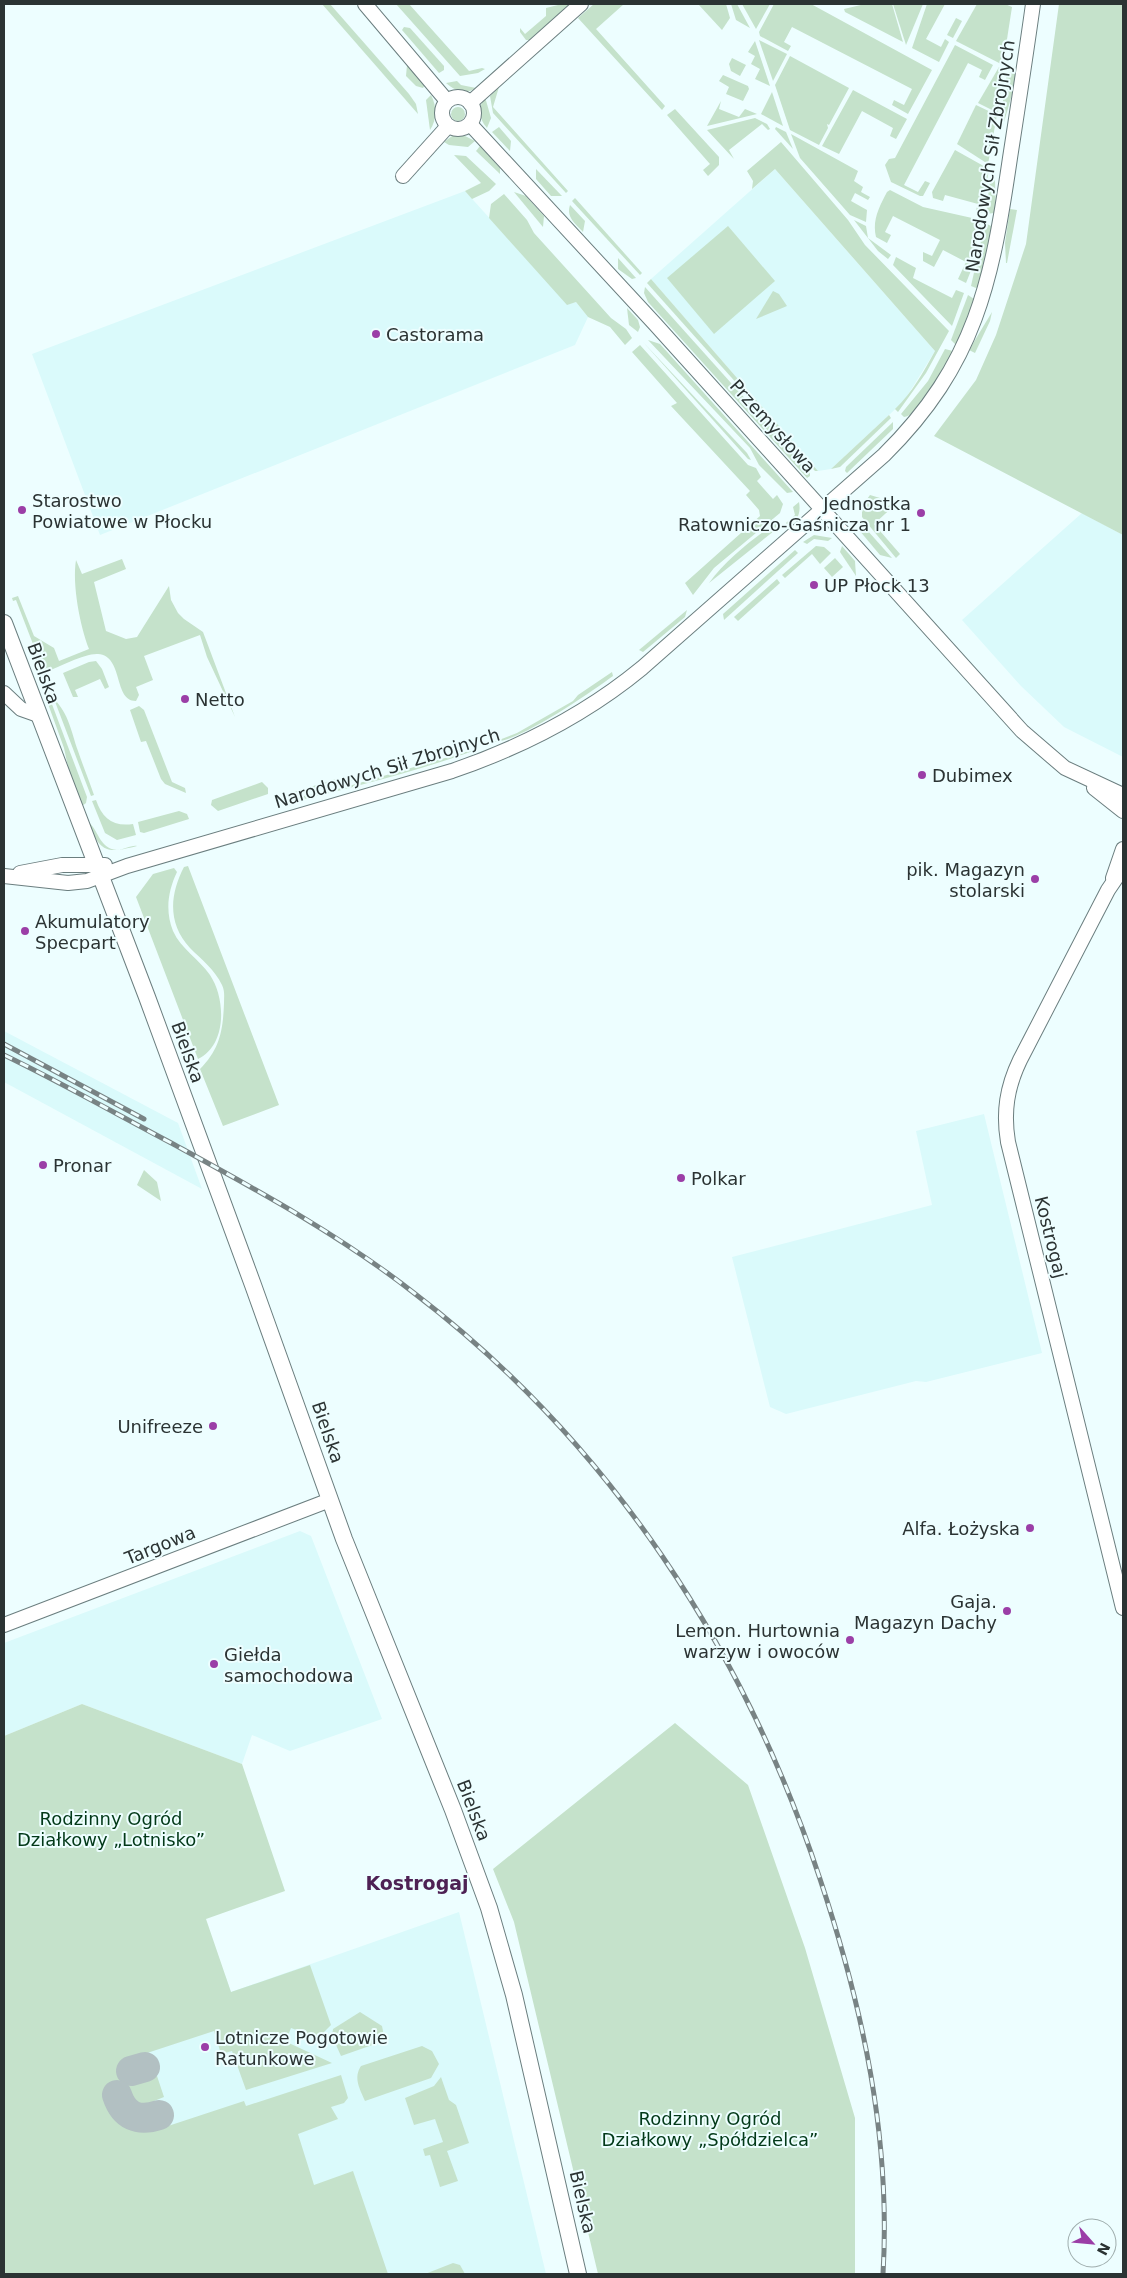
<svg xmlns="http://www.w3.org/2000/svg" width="1127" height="2278" font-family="'DejaVu Sans',sans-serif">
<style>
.built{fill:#dafafb}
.green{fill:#c5e2cb}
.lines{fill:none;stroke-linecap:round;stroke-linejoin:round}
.taxiway{stroke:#b2c0c2;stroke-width:30}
.minor-casing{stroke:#6b7e7f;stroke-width:16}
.major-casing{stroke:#6b7e7f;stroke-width:18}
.minor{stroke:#fff;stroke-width:14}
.major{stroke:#fff;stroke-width:16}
.rail-casing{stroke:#788384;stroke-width:5}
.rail{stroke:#edfeff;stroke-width:3;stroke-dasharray:9;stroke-linecap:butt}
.poi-dot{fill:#9b3ea7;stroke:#edfeff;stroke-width:2}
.labels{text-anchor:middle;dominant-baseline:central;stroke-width:4;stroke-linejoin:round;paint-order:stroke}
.street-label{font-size:18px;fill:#2b3333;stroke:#edfeff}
.poi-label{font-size:18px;fill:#2b3333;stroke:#edfeff;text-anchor:start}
.park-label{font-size:18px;fill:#023918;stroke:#edfeff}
.neighbourhood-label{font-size:19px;font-weight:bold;fill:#4e2154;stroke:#edfeff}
</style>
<rect width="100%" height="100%" fill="#edfeff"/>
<!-- built -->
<g class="built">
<polygon points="775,169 935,351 904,401 831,469 818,471 651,279"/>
<polygon points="465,191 567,304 576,302 588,317 575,345 100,535 32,354"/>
<polygon points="1082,513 1123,535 1123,757 1064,727 1021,686 962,620"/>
<polygon points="4,1031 178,1123 202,1189 4,1082"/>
<polygon points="984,1114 1042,1353 926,1382 916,1381 786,1414 770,1407 732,1257 932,1205 916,1131"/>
<polygon points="300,1531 311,1536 382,1719 290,1751 252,1735 242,1764 82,1704 4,1736 4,1643"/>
<polygon points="459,1912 546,2274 4,2274 4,2203 63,2025 225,1975 231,1992"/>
</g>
<!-- green -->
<g class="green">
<polygon points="322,4 330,4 409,94 416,104 418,114"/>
<polygon points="396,4 409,4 469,71 482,68 485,69 478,73 460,76"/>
<polygon points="562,4 568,5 567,8 531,40 526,40 520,32 520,28 525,34 546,16 546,8"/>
<polygon points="594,4 624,4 596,29 665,106 662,110 578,18"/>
<polygon points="698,4 726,4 730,18 722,30"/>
<polygon points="731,4 737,4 750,28 736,20"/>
<polygon points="742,4 770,4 756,29"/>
<polygon points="774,4 811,4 932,70 908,114 892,105 894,100 904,105 912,89 792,27 784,42 791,46 788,51 760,36 759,32"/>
<polygon points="865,4 892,4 903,42 845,12 844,9"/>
<polygon points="893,4 923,4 906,45"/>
<polygon points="927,4 945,4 926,39 941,47 945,39 949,42 939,62 912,48"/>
<polygon points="977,4 1005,4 1012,7 1003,65 956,41"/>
<polygon points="1059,4 1123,4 1123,535 934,436 976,380 996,335 1026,244"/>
<polygon points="956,18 962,21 953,38 947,35"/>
<polygon points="404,27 410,28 444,66 444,70 439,73 402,30"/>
<polygon points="759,40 787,54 773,81"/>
<polygon points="755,41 770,86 755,79 760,69 751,64 755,56 748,52"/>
<polygon points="955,45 993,65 985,80 979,77 982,70 968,63 904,185 918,192 925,181 930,183 923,196 920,196 891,182 885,165 889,159 895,158"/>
<polygon points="790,56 849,88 829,125 827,124 828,128 819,145 790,130 775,85"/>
<polygon points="732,58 746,65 740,76 731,71 729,64"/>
<polygon points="407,65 425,85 423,88 416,86 406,76"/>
<polygon points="999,67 1003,70 998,113 978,103"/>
<polygon points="1007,72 1016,73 1013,91 1002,129 999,129"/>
<polygon points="723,75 748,86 749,89 743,101 726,94 729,87 719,81"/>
<path d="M457,81l4,4 15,3c-10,7 -21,3 -30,-5z"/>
<polygon points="499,87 493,107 568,191 566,193 493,113 490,96"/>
<polygon points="853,90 907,119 896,139 890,136 893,128 862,111 839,154 822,146"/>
<polygon points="772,92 783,126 761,114"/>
<path d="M431,95c6,11 6,25 -1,35l-4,-30z"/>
<path d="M485,97l6,21 -4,10c-9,-10 -9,-21 -2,-31z"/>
<polygon points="721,101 719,109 739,117 745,109 757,114 707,126"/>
<polygon points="976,105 997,115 988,164 957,144"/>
<circle cx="458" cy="114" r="7"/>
<polygon points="675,109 719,157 719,165 708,176 703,170 710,164 667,115"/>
<polygon points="755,118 767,124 770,129 768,130 762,124 729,150 734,159 707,130"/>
<polygon points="499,127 511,141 510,151 492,132"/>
<polygon points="776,127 786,132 793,149 775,129"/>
<polygon points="791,134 858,171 854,181 863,187 861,192 870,197 868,200 855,193 851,201 867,210 866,222 850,215 800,158"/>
<polygon points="463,135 475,141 468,147 449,145 444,142 452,136"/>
<path d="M781,142l67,78 17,25 84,86 -23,42 -28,39 -3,-3c17,-16 29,-38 40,-58l-160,-182 -23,20 1,-8 -6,-10z"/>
<polygon points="480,146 500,168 500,174 476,151"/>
<polygon points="955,150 989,169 982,213 976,210 978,204 945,195 943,201 933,198 932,192"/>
<polygon points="454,155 466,156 496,184 489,191 472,199 465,191 481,183"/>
<polygon points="536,169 562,196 551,196 536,179"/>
<polygon points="990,179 995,180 996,209 994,213 986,214"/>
<path d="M890,190l33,17 58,13 -9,48 -6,15 -8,-4 8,-17 -23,-12 -9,17 -11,-6v-9l9,4 8,-16 -47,-24 -8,16 6,3 -4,8 -11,-6c-4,-16 3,-30 11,-45z"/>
<polygon points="514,192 526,196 544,216 543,227"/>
<polygon points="504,194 527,220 534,233 611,318 626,329 632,338 625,345 610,327 588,317 576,302 567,305 489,218 491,204"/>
<polygon points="575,198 642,273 640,275 572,201"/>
<path d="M570,205l15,16 -2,11c-8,-9 -17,-15 -13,-27z"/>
<polygon points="1010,209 1017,210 1007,263 1006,263 1005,243"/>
<polygon points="854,220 866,226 868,238 891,255 888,259 878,251"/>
<polygon points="985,223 993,227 979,286 976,288 971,286"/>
<polygon points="728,226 775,281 714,334 667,278"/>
<polygon points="896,257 916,268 913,278 952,298 956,290 964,293 952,326 893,265"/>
<polygon points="618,258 636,278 632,279 618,269"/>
<polygon points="651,279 818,471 815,471 647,283"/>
<polygon points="645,287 810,471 810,476 807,478 648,302 644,293"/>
<polygon points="773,291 779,294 787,306 756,319"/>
<polygon points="968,295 974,299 974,303 956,345 951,340"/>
<polygon points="627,308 638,320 640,327 638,332 629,325"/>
<polygon points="992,312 990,321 975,353 969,350"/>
<polygon points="648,340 660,344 793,492 787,493 759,465 750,448"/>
<polygon points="643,342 747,453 751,460 748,459"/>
<polygon points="640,345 748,465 756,468 761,477 757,481 773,499 777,495 783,504 780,513 714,568 693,595 685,583 760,516 759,510 746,495 750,491 671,406 677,403 632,352"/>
<path d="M945,349l8,2c-7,15 -32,65 -49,66l-3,-3 27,-33z"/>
<polygon points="889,415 891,418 840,467 831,469"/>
<polygon points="893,422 893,429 847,473 845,471 846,467"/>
<polygon points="870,495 880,498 880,504 887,507 893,502 896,504 874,524 900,554 896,558 862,517 862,506"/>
<path d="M799,502c2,10 -1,20 -11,23l-2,-2 9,-8 -2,-8z"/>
<path d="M778,521l3,2 -7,8 -65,52c18,-25 44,-44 69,-62z"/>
<polygon points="861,528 867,530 892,558 880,555 859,530"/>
<polygon points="814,535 832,538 828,541 814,539 807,544 803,542"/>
<polygon points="816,546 824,547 831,553 820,564 812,554 785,578 782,575"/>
<polygon points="842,546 855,561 856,576 840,552"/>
<polygon points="795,550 798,553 724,620 723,614"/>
<polygon points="835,558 843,567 832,577 824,568"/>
<path d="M122,559l4,10 -32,13 12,49 20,8 11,-2 32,-51 2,14 7,13 6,6 19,13 32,85 -28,-60 -7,-22 -56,21 9,24 -17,7 3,8 -3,6c-23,0 -12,-45 -38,-47 -13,-1 -39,13 -52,18l-3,-2 -27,-70 -3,1 -1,-3 6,-2 16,40 20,12 5,13 30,-12c-9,-23 -17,-65 -13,-89l6,14z"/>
<polygon points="777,579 780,583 738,621 734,617"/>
<polygon points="687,610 685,617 643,652 639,650"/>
<polygon points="96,661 102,669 109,687 105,689 100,679 75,690 78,697 73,697 63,673 89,662"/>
<path d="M612,672l1,4c-22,16 -94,66 -119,66l23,-9 56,-32 5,-6z"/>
<polygon points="50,699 87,797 86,803 82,806 70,776 64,748 47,701"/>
<path d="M54,699c15,15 17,32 24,52 5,15 11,29 16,44l-3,1z"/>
<polygon points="139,706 144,710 172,782 185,788 186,793 165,784 161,779 146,741 141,742 130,710"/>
<path d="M476,749l-3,2c-59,21 -121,37 -182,51l-7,-2 58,-12z"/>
<polygon points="336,779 354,780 281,796"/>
<polygon points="262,782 268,788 268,794 218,811 211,805 212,800"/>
<path d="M96,800c6,18 17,27 37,24l3,11 -19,5 -12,-7 -13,-32z"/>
<polygon points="179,811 187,814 189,819 144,833 140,832 138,822"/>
<path d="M88,822c10,6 11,27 29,28 7,0 14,-5 20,-4 -31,8 -37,6 -49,-24z"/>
<path d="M188,866l91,239 -56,21 -23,-57c20,-20 23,-39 24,-66 0,-6 1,-12 -2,-18 -7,-15 -21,-26 -32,-37 -23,-25 -20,-54 -6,-81z"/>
<path d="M174,868l3,4c-9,19 -12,39 -4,59 8,18 26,28 37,44 16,24 17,70 -12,84l-62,-162 17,-23z"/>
<polygon points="144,1170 157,1182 161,1201 137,1185"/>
<polygon points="82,1704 242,1764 285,1891 206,1919 231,1992 310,1965 331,2025 318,2038 291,2028 287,2038 283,2038 284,2035 280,2034 278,2038 332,2063 246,2090 232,2051 221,2054 214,2031 141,2055 149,2079 157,2076 164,2097 154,2101 162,2128 244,2101 246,2106 341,2075 348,2098 344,2103 331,2107 338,2119 298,2134 314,2185 353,2171 388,2274 4,2274 4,1736"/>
<polygon points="675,1723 748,1785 805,1948 855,2118 855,2274 598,2274 514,1922 493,1869"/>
<polygon points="360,2012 382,2026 384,2036 378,2043 341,2056 332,2036 333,2029"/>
<path d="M422,2046l10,5 7,13 -8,14 -66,23c-5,-12 -12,-23 -4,-35z"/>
<polygon points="441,2077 449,2100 456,2105 469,2143 447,2151 458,2181 440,2187 430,2155 425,2156 423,2149 443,2142 435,2119 414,2125 405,2098 434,2086"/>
<polygon points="453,2263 460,2265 465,2274 425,2274"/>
</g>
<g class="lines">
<!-- taxiway -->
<g class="taxiway">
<polyline points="131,2071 145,2067"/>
<path d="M117,2095c7,21 21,27 42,20"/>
</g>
<defs>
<g id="minor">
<polyline points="365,4 447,101"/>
<circle cx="458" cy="113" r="16"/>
<polyline points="470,103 581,4"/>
<polyline points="470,124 655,324 1022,731 1065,768 1123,795"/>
<polyline points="403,176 448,126"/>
<polyline points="4,693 21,709 38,715"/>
<polyline points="1094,788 1123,811"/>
<path d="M1123,868l-15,22 -88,170c-13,27 -17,52 -12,82l115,466"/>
<polyline points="20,873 62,865 105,865"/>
<path d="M4,876l64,7 19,-2 40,-15 325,-95c70,-24 133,-56 190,-103l242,-213c92,-91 108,-174 126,-297 8,-52 16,-103 23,-154"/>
<polyline points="1113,878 1123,849"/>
<polyline points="4,1625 330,1500"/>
</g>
<polyline id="major" points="4,623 147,997 253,1285 344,1539 453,1810 489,1908 514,1995 578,2274"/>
</defs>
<!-- minor casing -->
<use href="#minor" class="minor-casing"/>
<!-- major casing -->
<use href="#major" class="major-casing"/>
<!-- minor -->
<use href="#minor" class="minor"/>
<!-- major -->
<use href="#major" class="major"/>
<defs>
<g id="rail">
<polyline points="4,1044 144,1119"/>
<path d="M4,1055c58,28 114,60 171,90 82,45 165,90 239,148 195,149 330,355 406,586 43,129 71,259 63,395"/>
</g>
</defs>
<!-- rail casing -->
<use href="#rail" class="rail-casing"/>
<!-- rail -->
<use href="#rail" class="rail"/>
</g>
<!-- markers -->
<g class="poi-dot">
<circle cx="376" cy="334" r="5"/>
<circle cx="22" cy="510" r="5"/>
<circle cx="921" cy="513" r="5"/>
<circle cx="814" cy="585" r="5"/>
<circle cx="185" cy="699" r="5"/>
<circle cx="922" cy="775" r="5"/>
<circle cx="1035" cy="879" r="5"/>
<circle cx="25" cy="931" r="5"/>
<circle cx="43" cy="1165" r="5"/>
<circle cx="681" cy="1178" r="5"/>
<circle cx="213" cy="1426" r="5"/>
<circle cx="1030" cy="1528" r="5"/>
<circle cx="1007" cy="1611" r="5"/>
<circle cx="850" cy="1640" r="5"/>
<circle cx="214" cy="1664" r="5"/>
<circle cx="205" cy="2047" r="5"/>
</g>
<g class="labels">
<!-- street labels -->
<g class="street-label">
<text transform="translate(990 156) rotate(-81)">Narodowych Sił Zbrojnych</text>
<text transform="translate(773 426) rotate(48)">Przemysłowa</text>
<text transform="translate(44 673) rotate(70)">Bielska</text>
<text transform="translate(387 768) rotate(-17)">Narodowych Sił Zbrojnych</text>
<text transform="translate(188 1052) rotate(70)">Bielska</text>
<text transform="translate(1051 1237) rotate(76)">Kostrogaj</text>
<text transform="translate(328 1432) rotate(71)">Bielska</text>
<text transform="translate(160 1545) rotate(-22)">Targowa</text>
<text transform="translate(474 1810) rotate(69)">Bielska</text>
<text transform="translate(583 2202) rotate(77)">Bielska</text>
</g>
<!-- poi labels -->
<g class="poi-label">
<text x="386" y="334">Castorama</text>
<text x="32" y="500">Starostwo<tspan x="32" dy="21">Powiatowe w Płocku</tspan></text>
<text x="911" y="503" text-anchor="end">Jednostka<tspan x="911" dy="21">Ratowniczo-Gaśnicza nr 1</tspan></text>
<text x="824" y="585">UP Płock 13</text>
<text x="195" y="699">Netto</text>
<text x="932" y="775">Dubimex</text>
<text x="1025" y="869" text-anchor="end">pik. Magazyn<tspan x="1025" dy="21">stolarski</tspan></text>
<text x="35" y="921">Akumulatory<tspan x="35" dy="21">Specpart</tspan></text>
<text x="53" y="1165">Pronar</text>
<text x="691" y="1178">Polkar</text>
<text x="203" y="1426" text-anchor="end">Unifreeze</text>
<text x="1020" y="1528" text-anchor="end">Alfa. Łożyska</text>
<text x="997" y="1601" text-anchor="end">Gaja.<tspan x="997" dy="21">Magazyn Dachy</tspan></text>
<text x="840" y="1630" text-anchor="end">Lemon. Hurtownia<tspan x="840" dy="21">warzyw i owoców</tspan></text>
<text x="224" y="1654">Giełda<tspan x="224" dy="21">samochodowa</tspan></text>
<text x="215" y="2037">Lotnicze Pogotowie<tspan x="215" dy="21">Ratunkowe</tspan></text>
</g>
<!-- park labels -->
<g class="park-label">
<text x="111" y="1818">Rodzinny Ogród<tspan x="111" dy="21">Działkowy „Lotnisko”</tspan></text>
<text x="710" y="2118">Rodzinny Ogród<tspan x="710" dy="21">Działkowy „Spółdzielca”</tspan></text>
</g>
<!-- neighbourhood labels -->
<g class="neighbourhood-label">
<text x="417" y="1883">Kostrogaj</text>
</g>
</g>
<!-- border -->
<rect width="1127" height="2278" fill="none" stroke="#2b3333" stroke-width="10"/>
<!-- north arrow -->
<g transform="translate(1092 2243) rotate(117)"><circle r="24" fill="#edfeff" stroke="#9fadad"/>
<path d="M0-4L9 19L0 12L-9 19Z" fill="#9b3ea7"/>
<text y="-8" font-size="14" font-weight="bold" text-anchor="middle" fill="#2b3333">N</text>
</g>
</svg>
